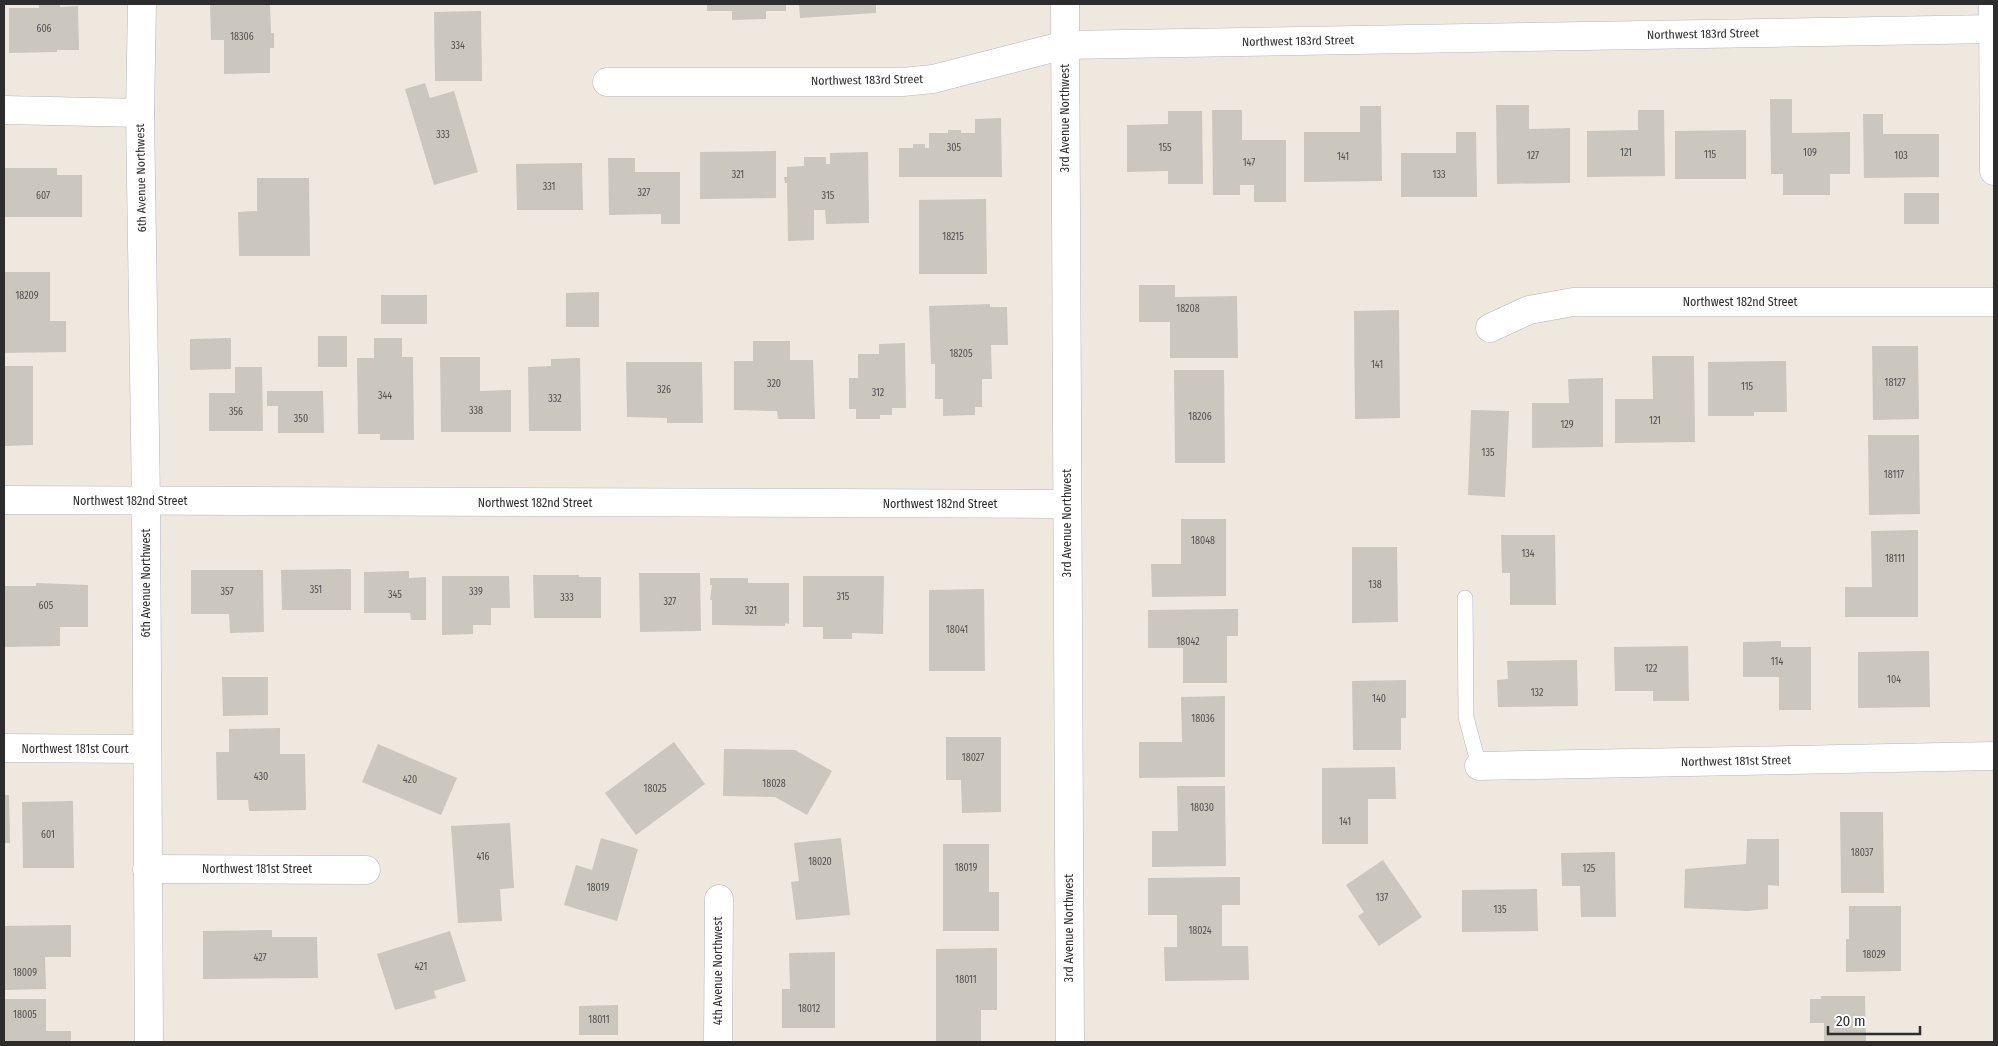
<svg xmlns="http://www.w3.org/2000/svg" width="1998" height="1046" font-family="'Fira Sans Condensed',sans-serif">
<style>
.building{fill:#cbc6be}
.lines{fill:none;stroke-linecap:round;stroke-linejoin:round}
.lane-casing{stroke:#b3b6c1;stroke-width:16}
.street-casing{stroke:#b3b6c1;stroke-width:29}
.secondary-casing{stroke:#b3b6c1;stroke-width:29}
.lane{stroke:#fff;stroke-width:15}
.street{stroke:#fff;stroke-width:28}
.secondary{stroke:#fff;stroke-width:28}
.labels{text-anchor:middle;dominant-baseline:central;stroke-width:5;stroke-linejoin:round;paint-order:stroke}
.number-label{font-size:10px;fill:#545351}
.street-label{font-size:12px;fill:#2d2d2d;stroke:#fff}
</style>
<rect width="100%" height="100%" fill="#efe8df"/>
<!-- building -->
<g class="building">
<polygon points="39,4 60,4 60,7 78,6 79,50 57,50 57,52 9,53 9,8 39,8"/>
<polygon points="210,4 270,4 271,33 274,33 274,48 270,48 270,73 224,74 224,40 211,40"/>
<polygon points="707,4 786,4 786,11 766,11 766,19 732,20 732,11 707,11"/>
<polygon points="799,4 876,4 876,13 800,18"/>
<polygon points="481,11 482,81 435,81 434,12"/>
<polygon points="425,83 430,98 454,91 478,172 434,185 405,89"/>
<polygon points="1770,99 1792,99 1792,133 1850,132 1850,174 1830,174 1830,195 1783,195 1783,174 1771,174"/>
<polygon points="1496,105 1529,105 1529,129 1570,128 1570,183 1497,184"/>
<polygon points="1360,106 1381,106 1382,181 1304,182 1304,132 1360,132"/>
<polygon points="1212,110 1242,110 1242,140 1286,140 1286,202 1254,202 1254,185 1240,185 1240,195 1213,195"/>
<polygon points="1638,110 1664,110 1665,176 1587,177 1587,131 1638,130"/>
<polygon points="1168,111 1202,111 1203,184 1168,184 1168,171 1127,172 1127,125 1168,124"/>
<polygon points="1863,114 1883,114 1883,134 1939,134 1939,177 1864,178"/>
<polygon points="1001,118 1002,177 899,177 899,148 913,148 913,144 925,144 925,148 929,148 929,133 948,133 948,130 961,130 961,133 975,133 975,119"/>
<polygon points="1746,130 1746,179 1675,179 1675,131"/>
<polygon points="1456,132 1476,132 1477,197 1401,197 1401,153 1456,153"/>
<polygon points="776,151 776,198 700,199 700,152"/>
<polygon points="868,152 869,223 826,224 825,210 814,210 814,240 788,241 787,183 785,183 784,177 787,177 787,167 804,166 804,157 826,157 826,164 830,164 830,153"/>
<polygon points="608,158 635,158 635,172 680,172 680,224 661,224 661,214 609,215"/>
<polygon points="582,163 583,210 517,210 516,164"/>
<polygon points="4,168 57,168 57,175 82,175 82,217 4,217"/>
<polygon points="257,178 309,178 310,256 239,256 238,212 257,211"/>
<rect x="1904" y="193" width="35" height="31"/>
<polygon points="986,199 987,274 919,274 919,200"/>
<polygon points="4,272 50,272 50,321 66,321 66,352 4,353"/>
<polygon points="1139,285 1175,285 1175,297 1237,296 1238,358 1170,358 1170,322 1139,322"/>
<polygon points="599,292 599,327 566,327 566,293"/>
<rect x="381" y="295" width="46" height="29"/>
<polygon points="990,304 990,307 1007,307 1008,345 991,345 992,379 982,379 982,407 975,407 975,415 943,416 943,399 935,399 935,364 931,364 929,306"/>
<polygon points="1399,310 1400,418 1355,419 1354,311"/>
<rect x="318" y="336" width="29" height="31"/>
<polygon points="231,338 231,369 190,370 190,339"/>
<polygon points="374,338 402,338 402,357 413,357 414,440 380,440 380,434 358,434 357,358 374,358"/>
<polygon points="753,341 790,341 790,360 813,360 815,419 778,419 777,411 734,410 734,361 753,361"/>
<polygon points="905,343 906,408 892,408 892,415 880,415 880,419 856,419 856,409 849,409 849,378 858,378 858,354 879,354 879,344"/>
<polygon points="1872,346 1918,346 1919,419 1873,420"/>
<polygon points="1652,356 1694,356 1695,442 1615,443 1615,399 1653,399"/>
<polygon points="440,357 480,357 480,391 511,390 511,432 441,432"/>
<polygon points="580,358 581,431 529,431 528,367 551,366 551,359"/>
<polygon points="1786,361 1787,412 1754,412 1754,416 1708,416 1708,362"/>
<polygon points="626,362 702,362 703,423 667,423 667,418 627,417"/>
<polygon points="4,366 33,366 33,445 4,446"/>
<polygon points="235,367 262,367 263,431 209,431 209,393 235,393"/>
<polygon points="1174,370 1224,370 1225,463 1175,463"/>
<polygon points="1603,378 1603,447 1532,448 1532,403 1569,403 1568,379"/>
<polygon points="267,391 323,391 324,433 278,433 278,406 267,406"/>
<polygon points="1471,410 1509,411 1505,497 1468,495"/>
<polygon points="1868,435 1919,435 1920,514 1869,515"/>
<polygon points="1181,519 1226,519 1226,596 1152,597 1151,564 1181,564"/>
<polygon points="1918,530 1918,617 1845,617 1845,587 1872,587 1871,531"/>
<polygon points="1501,535 1555,535 1556,605 1510,605 1510,573 1502,573"/>
<polygon points="1352,547 1397,547 1398,622 1352,623"/>
<polygon points="351,569 351,610 282,610 281,570"/>
<polygon points="191,570 263,570 264,632 230,633 229,614 191,614"/>
<polygon points="409,571 409,578 426,577 426,620 411,620 410,613 364,613 364,572"/>
<polygon points="639,573 700,573 701,631 640,632"/>
<polygon points="533,575 579,575 579,577 601,577 601,618 534,618"/>
<polygon points="442,576 509,576 510,608 491,608 491,625 473,625 473,634 442,635"/>
<polygon points="803,576 884,576 883,634 852,633 852,639 823,639 823,627 803,627"/>
<polygon points="710,578 748,578 748,583 789,583 789,624 785,623 785,626 712,625 712,600 710,600 712,585 710,585"/>
<polygon points="36,583 88,585 88,627 60,627 60,646 4,647 4,586 36,586"/>
<polygon points="984,589 985,671 929,671 929,590"/>
<polygon points="1238,609 1238,636 1227,636 1227,683 1183,683 1183,648 1148,648 1148,610"/>
<polygon points="1781,641 1781,647 1811,647 1811,710 1779,710 1779,677 1743,677 1743,642"/>
<polygon points="1688,646 1689,701 1653,701 1653,691 1615,691 1614,647"/>
<polygon points="1929,651 1930,707 1858,708 1858,652"/>
<polygon points="1577,660 1578,706 1498,707 1497,680 1508,679 1507,661"/>
<polygon points="222,677 268,677 268,715 223,716"/>
<polygon points="1406,680 1406,718 1401,718 1401,750 1353,750 1352,681"/>
<polygon points="1225,696 1225,777 1139,778 1139,742 1182,742 1181,697"/>
<polygon points="280,728 280,754 305,754 306,810 249,811 248,800 217,800 216,752 229,752 229,729"/>
<polygon points="946,737 1001,737 1001,812 962,813 961,780 946,780"/>
<polygon points="674,742 705,784 636,835 605,793"/>
<polygon points="378,744 457,778 441,815 362,782"/>
<polygon points="724,749 795,750 832,771 807,815 775,797 723,796"/>
<polygon points="1395,767 1396,799 1368,799 1368,844 1322,844 1322,768"/>
<polygon points="1177,786 1225,786 1226,866 1152,867 1152,831 1178,831"/>
<polygon points="4,795 9,795 10,843 4,843"/>
<polygon points="73,801 74,868 23,868 22,802"/>
<polygon points="1840,812 1883,812 1884,893 1841,893"/>
<polygon points="510,823 514,888 500,889 502,921 458,923 451,826"/>
<polygon points="601,838 638,849 617,921 564,905 576,865 592,870"/>
<polygon points="841,838 850,915 796,920 791,882 799,881 794,843"/>
<polygon points="1747,839 1779,839 1779,886 1768,885 1768,909 1747,911 1684,908 1685,869 1746,864"/>
<polygon points="943,844 989,844 989,892 999,892 999,931 943,931"/>
<polygon points="1615,852 1616,917 1581,917 1580,886 1562,886 1561,853"/>
<polygon points="1383,860 1422,917 1379,946 1358,916 1364,912 1346,885"/>
<polygon points="1240,877 1240,905 1222,905 1222,946 1248,946 1249,980 1165,981 1164,947 1177,947 1177,915 1148,915 1148,878"/>
<polygon points="1537,889 1538,931 1462,932 1462,890"/>
<polygon points="1849,906 1901,906 1901,971 1846,972 1846,939 1849,939"/>
<polygon points="71,925 71,957 45,957 46,989 4,990 4,926"/>
<polygon points="272,930 272,937 317,937 318,978 203,979 203,931"/>
<polygon points="450,931 466,981 434,991 436,998 395,1010 377,954"/>
<polygon points="997,948 997,1010 981,1010 981,1042 936,1042 936,949"/>
<polygon points="835,952 835,1028 782,1028 782,989 790,989 789,953"/>
<polygon points="1821,996 1865,996 1866,1042 1824,1042 1824,1023 1810,1023 1810,999 1821,999"/>
<polygon points="4,999 46,999 46,1031 71,1031 71,1042 4,1042"/>
<polygon points="618,1005 618,1035 579,1035 579,1006"/>
</g>
<g class="lines">
<defs>
<polyline id="lane" points="1465,598 1466,717 1479,766"/>
<g id="street">
<polyline points="142,4 140,113 146,501 149,1042"/>
<polyline points="1993,4 1994,171"/>
<polyline points="607,82 903,82 933,79 1065,45 1994,29"/>
<polyline points="4,110 140,113"/>
<polyline points="1490,328 1529,310 1573,302 1994,302"/>
<polyline points="4,500 1067,504"/>
<polyline points="4,748 147,749"/>
<polyline points="1479,766 1994,756"/>
<polyline points="147,869 366,870"/>
<polyline points="718,1042 719,899"/>
</g>
<polyline id="secondary" points="1065,4 1070,1042"/>
</defs>
<!-- lane casing -->
<use href="#lane" class="lane-casing"/>
<!-- street casing -->
<use href="#street" class="street-casing"/>
<!-- secondary casing -->
<use href="#secondary" class="secondary-casing"/>
<!-- lane -->
<use href="#lane" class="lane"/>
<!-- street -->
<use href="#street" class="street"/>
<!-- secondary -->
<use href="#secondary" class="secondary"/>
</g>
<g class="labels">
<!-- number labels -->
<g class="number-label">
<text x="44" y="29">606</text>
<text x="242" y="37">18306</text>
<text x="458" y="46">334</text>
<text x="443" y="135">333</text>
<text x="954" y="148">305</text>
<text x="1165" y="148">155</text>
<text x="1626" y="153">121</text>
<text x="1810" y="153">109</text>
<text x="1710" y="155">115</text>
<text x="1533" y="156">127</text>
<text x="1901" y="156">103</text>
<text x="1343" y="157">141</text>
<text x="1249" y="163">147</text>
<text x="738" y="175">321</text>
<text x="1439" y="175">133</text>
<text x="549" y="187">331</text>
<text x="644" y="193">327</text>
<text x="43" y="196">607</text>
<text x="828" y="196">315</text>
<text x="953" y="237">18215</text>
<text x="27" y="296">18209</text>
<text x="1188" y="309">18208</text>
<text x="961" y="354">18205</text>
<text x="1377" y="365">141</text>
<text x="1895" y="383">18127</text>
<text x="774" y="384">320</text>
<text x="1747" y="387">115</text>
<text x="664" y="390">326</text>
<text x="878" y="393">312</text>
<text x="385" y="396">344</text>
<text x="555" y="399">332</text>
<text x="476" y="411">338</text>
<text x="236" y="412">356</text>
<text x="1200" y="417">18206</text>
<text x="301" y="419">350</text>
<text x="1655" y="421">121</text>
<text x="1567" y="425">129</text>
<text x="1488" y="453">135</text>
<text x="1894" y="475">18117</text>
<text x="1203" y="541">18048</text>
<text x="1528" y="554">134</text>
<text x="1895" y="559">18111</text>
<text x="1375" y="585">138</text>
<text x="316" y="590">351</text>
<text x="227" y="592">357</text>
<text x="476" y="592">339</text>
<text x="395" y="595">345</text>
<text x="843" y="597">315</text>
<text x="567" y="598">333</text>
<text x="670" y="602">327</text>
<text x="46" y="606">605</text>
<text x="751" y="611">321</text>
<text x="957" y="630">18041</text>
<text x="1188" y="642">18042</text>
<text x="1777" y="662">114</text>
<text x="1651" y="669">122</text>
<text x="1894" y="680">104</text>
<text x="1537" y="693">132</text>
<text x="1379" y="699">140</text>
<text x="1203" y="719">18036</text>
<text x="973" y="758">18027</text>
<text x="261" y="777">430</text>
<text x="410" y="780">420</text>
<text x="774" y="784">18028</text>
<text x="655" y="789">18025</text>
<text x="1202" y="808">18030</text>
<text x="1345" y="822">141</text>
<text x="48" y="835">601</text>
<text x="1862" y="853">18037</text>
<text x="483" y="857">416</text>
<text x="820" y="862">18020</text>
<text x="966" y="868">18019</text>
<text x="1589" y="869">125</text>
<text x="598" y="888">18019</text>
<text x="1382" y="898">137</text>
<text x="1500" y="910">135</text>
<text x="1200" y="931">18024</text>
<text x="1874" y="955">18029</text>
<text x="260" y="958">427</text>
<text x="421" y="967">421</text>
<text x="25" y="973">18009</text>
<text x="966" y="980">18011</text>
<text x="809" y="1009">18012</text>
<text x="25" y="1015">18005</text>
<text x="599" y="1020">18011</text>
</g>
<!-- street labels -->
<g class="street-label">
<text transform="translate(1703 34) rotate(-1)">Northwest 183rd Street</text>
<text transform="translate(1298 41) rotate(-1)">Northwest 183rd Street</text>
<text transform="translate(867 80) rotate(-1)">Northwest 183rd Street</text>
<text transform="translate(1065 118) rotate(-90)">3rd Avenue Northwest</text>
<text transform="translate(141 178) rotate(-91)">6th Avenue Northwest</text>
<text x="1740" y="302">Northwest 182nd Street</text>
<text x="130" y="501">Northwest 182nd Street</text>
<text x="535" y="503">Northwest 182nd Street</text>
<text x="940" y="504">Northwest 182nd Street</text>
<text transform="translate(1067 523) rotate(-90)">3rd Avenue Northwest</text>
<text transform="translate(146 583) rotate(-90)">6th Avenue Northwest</text>
<text x="75" y="749">Northwest 181st Court</text>
<text transform="translate(1736 761) rotate(-1)">Northwest 181st Street</text>
<text x="257" y="869">Northwest 181st Street</text>
<text transform="translate(1069 928) rotate(-90)">3rd Avenue Northwest</text>
<text transform="translate(718 971) rotate(-90)">4th Avenue Northwest</text>
</g>
</g>
<!-- border -->
<rect width="1998" height="1046" fill="none" stroke="#2d2d2d" stroke-width="10"/>
<!-- scale -->
<path d="M1828 1026v8h92v-8" fill="none" stroke="#2d2d2d" stroke-width="2.5"/>
<text x="1836" y="1026" font-size="15" fill="#2d2d2d" stroke="#ffffff" stroke-width="4" paint-order="stroke">20 m</text>
</svg>
